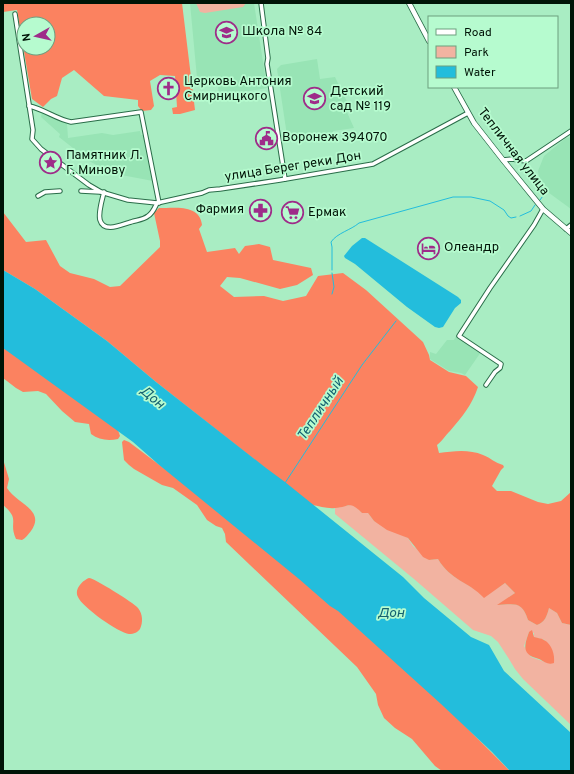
<svg xmlns="http://www.w3.org/2000/svg" width="574" height="774" font-family="Overpass,sans-serif">
<style>
.built{fill:#98e4b5}
.green{fill:#f2b3a1;fill-rule:evenodd}
.forest{fill:#fb8260;fill-rule:evenodd}
.water{fill:#23bddc}
.lines{fill:none;stroke-linecap:round;stroke-linejoin:round}
.stream{stroke:#23bddc;stroke-width:1}
.minor-casing{stroke:#2a6d49;stroke-width:5.5}
.tertiary-casing{stroke:#2a6d49;stroke-width:6}
.minor{stroke:#fff;stroke-width:3.5}
.tertiary{stroke:#fff;stroke-width:4.5}
.labels{text-anchor:middle;dominant-baseline:central;stroke-width:3.5;stroke-linejoin:round;paint-order:stroke}
.poi-label{font-size:13px;fill:#001407;stroke:#b6fbcf;text-anchor:start}
.street-label{font-size:13px;fill:#001407;stroke:#b6fbcf}
.water-label{font-size:14px;font-style:italic;fill:#146171;stroke:#b6fbcf}
</style>
<rect width="100%" height="100%" fill="#a9edc3"/>
<!-- built -->
<g class="built">
<polygon points="190,3 254,3 267,88 219,96 217,76 197,78"/>
<polygon points="317,59 320,79 335,77 350,108 346,110 354,128 333,131 333,135 288,142 277,69 281,65"/>
<polygon points="42,112 67,124 68,138 102,133 113,135 140,131 141,135 144,135 153,181 111,173 80,156 72,150 73,148 59,137 60,134 41,117"/>
<polygon points="571,137 571,209 541,187 538,171 544,156 566,138"/>
<polygon points="456,336 481,352 465,375 461,373 449,371 430,359 430,352 436,354 447,340 454,340"/>
</g>
<!-- green -->
<g class="green">
<polygon points="196,3 246,3 243,7 205,13 200,12"/>
<path d="M350,505h5l7,8h6l6,8 34,17 5,8 16,14 9,-1c13,22 30,22 46,38l21,-14 10,10 -17,12c17,-1 24,-4 30,15l9,5c8,-3 10,-9 12,-17l8,5 5,10 9,2v100l-48,-46 -8,-10 -6,-10 -11,-17 -7,-6 -18,-6 -59,-51 -79,-65v-6zM529,632l5,1v4l11,3v22l-14,-5 -7,-11z"/>
</g>
<!-- forest -->
<g class="forest">
<path d="M3,3h179l13,107 -15,4h-7l-1,-6 5,-1 -2,-31 -15,-1 -10,6 4,25 -3,4 -9,1 -4,-5v-6l-34,-4 -30,-26 -12,8 -5,18 -6,3 -8,8 -11,-8 -15,-89 -14,2zM24,24h24v24h-24z"/>
<path d="M159,208c16,0 41,-4 43,17l-3,4 8,23 28,-4 4,6 6,-8 14,-2 11,3 3,13 38,8 2,7 -16,10 -17,4 -40,-11 -13,-1 -7,9 14,11 30,-1 19,5 23,-5 12,-20 25,-3 23,17 57,52 6,13 1,5 19,12 17,4 12,11c-6,18 -16,30 -28,44 -5,5 -7,9 -13,14l2,8c15,-2 30,-4 44,2 8,3 12,8 20,10l1,2 -3,3 -9,16 5,5h14l27,11 10,2 13,-3 10,-9v133l-9,-2 -5,-10 -8,-5c-2,8 -4,14 -12,17l-9,-5c-6,-19 -13,-16 -31,-15l18,-12 -10,-10 -21,15c-16,-17 -33,-17 -46,-39l-9,1 -6,-3 -15,-19 -21,-8 -13,-9 -6,-8h-6c-13,-13 -12,-6 -27,-5 -7,1 -16,-2 -23,-3l-156,-123 -49,-41 -72,-52 -32,-19v-58l23,30 20,-2 14,26 10,7 24,6 16,8 10,-1 40,-39v-6l-6,-28z"/>
<path d="M3,345l115,85 2,6 -2,3c-10,2 -19,1 -27,-5l-2,-10 -14,-2 -13,-11 -16,-17 -8,-3 -15,1 -7,-4 -13,-10z"/>
<polygon points="124,440 129,442 198,494 345,615 456,717 510,771 442,771 435,766 412,739 395,728 384,718 378,705 376,694 357,667 226,542 225,534 222,528 216,526 207,520 197,505 173,488 162,485 134,469 129,465 124,460 122,442"/>
<path d="M3,459l6,20 -2,9c10,16 39,22 24,43 -3,3 -5,7 -9,9l-6,-1c-8,-17 5,-19 -13,-34z"/>
<path d="M89,578c5,0 45,25 49,30 5,6 5,15 2,21 -2,3 -6,5 -11,5 -10,-1 -47,-27 -51,-37 -4,-8 4,-16 11,-19z"/>
<path d="M532,630l2,7c3,1 7,1 10,3 8,4 11,15 10,23 -6,2 -9,-1 -15,-4 -2,-1 -4,-1 -6,-2 -12,-5 -7,-16 -4,-25z"/>
</g>
<!-- water -->
<g class="water">
<polygon points="362,238 365,238 458,297 461,300 461,303 455,308 443,327 439,328 435,327 407,307 355,264 345,258 344,256 352,246"/>
<polygon points="3,270 35,289 107,341 156,382 266,468 285,482 403,577 424,598 471,637 489,645 504,671 571,733 571,771 510,771 492,752 441,704 338,611 330,606 299,579 158,464 133,442 3,348"/>
</g>
<g class="lines">
<!-- stream -->
<g class="stream">
<polyline points="540,200 545,193"/>
<polyline points="520,216 531,211 535,205"/>
<path d="M332,270v-23l-1,-5c6,-9 20,-12 28,-19l94,-26h18l19,4 14,9 4,6 3,2 5,-1"/>
<polyline points="332,294 334,287 332,273"/>
<polyline points="285,483 362,365 396,321"/>
</g>
<defs>
<g id="minor">
<polyline points="261,3 268,58 267,64 285,179"/>
<polyline points="15,14 33,130 32,139 41,149 89,185 101,192 128,200 157,203 202,193 209,190 220,189 280,180 373,164 468,113"/>
<path d="M29,106c15,3 27,13 42,16l70,-10 18,91"/>
<polyline points="503,160 512,159 526,161 571,131"/>
<polyline points="81,191 100,192"/>
<path d="M104,192c-2,8 -6,21 -4,28 4,14 23,4 31,2 6,-2 12,-2 17,-6 5,-3 7,-9 9,-13"/>
<polyline points="38,196 45,192 60,191"/>
<polyline points="566,229 571,225"/>
<polyline points="486,385 495,372 500,368 501,364 459,336 490,288 534,225 543,209"/>
</g>
<g id="tertiary">
<polyline points="409,3 429,41"/>
<polyline points="454,87 474,123 503,160 543,209 571,233"/>
</g>
</defs>
<!-- minor casing -->
<use href="#minor" class="minor-casing"/>
<!-- tertiary casing -->
<use href="#tertiary" class="tertiary-casing"/>
<!-- minor -->
<use href="#minor" class="minor"/>
<!-- tertiary -->
<use href="#tertiary" class="tertiary"/>
</g>
<!-- icons -->
<defs>
<symbol id="school-ring" viewBox="-11 -11 22 22"><circle r="9.5" fill="#b6fbcf" stroke="#9e2c89" stroke-width="1.5"/><path d="M0-5L7-2L0 1L-7-2ZM-4 1L0 2.5L4 1V4Q0 6-4 4Z" fill="#9e2c89"/></symbol>
<symbol id="church-ring" viewBox="-11 -11 22 22"><circle r="9.5" fill="#b6fbcf" stroke="#9e2c89" stroke-width="1.5"/><path d="M-1.2-6h2.4v3.5h3.3v2.4h-3.3V6h-2.4V-.1h-3.3v-2.4h3.3Z" fill="#9e2c89"/></symbol>
<symbol id="civic-ring" viewBox="-11 -11 22 22"><circle r="9.5" fill="#b6fbcf" stroke="#9e2c89" stroke-width="1.5"/><path d="M-.6-6.5H3V-4.5H.6V-3L4-1V1h2V6H-6V1h2V-1L-.6-3ZM-1.2 2.5V6h2.4V2.5Z" fill="#9e2c89"/></symbol>
<symbol id="sight-ring" viewBox="-11 -11 22 22"><circle r="9.5" fill="#b6fbcf" stroke="#9e2c89" stroke-width="1.5"/><path d="M0-6L1.8-2.2L6-1.7L2.9 1.2L3.7 5.4L0 3.3L-3.7 5.4L-2.9 1.2L-6-1.7L-1.8-2.2Z" fill="#9e2c89"/></symbol>
<symbol id="pharmacy-ring" viewBox="-11 -11 22 22"><circle r="9.5" fill="#b6fbcf" stroke="#9e2c89" stroke-width="1.5"/><path d="M-2-6h4v4h4v4h-4v4h-4v-4h-4v-4h4Z" fill="#9e2c89"/></symbol>
<symbol id="supermarket-ring" viewBox="-11 -11 22 22"><circle r="9.5" fill="#b6fbcf" stroke="#9e2c89" stroke-width="1.5"/><path d="M-6-5.5h2.5l.6 2H6L4.5 2H-2.5L-4.4-4H-6ZM-1.5 3.2a1.3 1.3 0 1 0 .1 0ZM3 3.2a1.3 1.3 0 1 0 .1 0Z" fill="#9e2c89"/></symbol>
<symbol id="hotel-ring" viewBox="-11 -11 22 22"><circle r="9.5" fill="#b6fbcf" stroke="#9e2c89" stroke-width="1.5"/><path d="M-6-4.5h1.5V1H6V5H4.5V3h-9V5H-6ZM-4 0a1.8 1.8 0 1 1 3.6 0ZM.5 0V-2.5h3Q6-2.5 6 0Z" fill="#9e2c89"/></symbol>
</defs>
<g fill-rule="evenodd">
<use href="#school-ring" x="214" y="20" width="25" height="25"/>
<use href="#church-ring" x="156" y="76" width="25" height="25"/>
<use href="#school-ring" x="302" y="86" width="25" height="25"/>
<use href="#civic-ring" x="254" y="126" width="25" height="25"/>
<use href="#sight-ring" x="38" y="150" width="25" height="25"/>
<use href="#pharmacy-ring" x="248" y="198" width="25" height="25"/>
<use href="#supermarket-ring" x="280" y="200" width="25" height="25"/>
<use href="#hotel-ring" x="416" y="236" width="25" height="25"/>
</g>
<g class="labels">
<!-- poi labels -->
<g class="poi-label">
<text x="242" y="32">Школа № 84</text>
<text x="184" y="82">Церковь Антония<tspan x="184" dy="15">Смирницкого</tspan></text>
<text x="330" y="92">Детский<tspan x="330" dy="15">сад № 119</tspan></text>
<text x="282" y="138">Воронеж 394070</text>
<text x="66" y="156">Памятник Л.<tspan x="66" dy="15">Г. Минову</tspan></text>
<text x="244" y="210" text-anchor="end">Фармия</text>
<text x="308" y="213">Ермак</text>
<text x="444" y="248">Олеандр</text>
</g>
<!-- street labels -->
<g class="street-label">
<text transform="translate(513 152) rotate(52)">Тепличная улица</text>
<text transform="translate(293 167) rotate(-9)">улица Берег реки Дон</text>
</g>
<!-- water labels -->
<g class="water-label">
<text transform="translate(152 398) rotate(40)">Дон</text>
<text transform="translate(321 409) rotate(-57)">Тепличный</text>
<text x="391" y="613">Дон</text>
</g>
</g>
<!-- border -->
<rect width="574" height="774" fill="none" stroke="#001407" stroke-width="8"/>
<!-- legend -->
<rect x="428" y="16" width="130" height="72" fill="#b6fbcf" stroke="#6d9f7f"/>
<rect x="436" y="29" width="20" height="6" fill="#ffffff" stroke="#6d9f7f"/>
<text x="464" y="36" font-size="12" fill="#001407">Road</text>
<rect x="436" y="46" width="20" height="12" fill="#f2b3a1" stroke="#6d9f7f"/>
<text x="464" y="56" font-size="12" fill="#001407">Park</text>
<rect x="436" y="66" width="20" height="12" fill="#23bddc" stroke="#6d9f7f"/>
<text x="464" y="76" font-size="12" fill="#001407">Water</text>
<!-- north arrow -->
<g transform="translate(36 36) rotate(262)"><circle r="19" fill="#b6fbcf" stroke="#6d9f7f"/>
<path d="M0-3L7 15L0 10L-7 15Z" fill="#9e2c89"/>
<text y="-6" font-size="11" font-weight="bold" text-anchor="middle" fill="#001407">N</text>
</g>
</svg>
